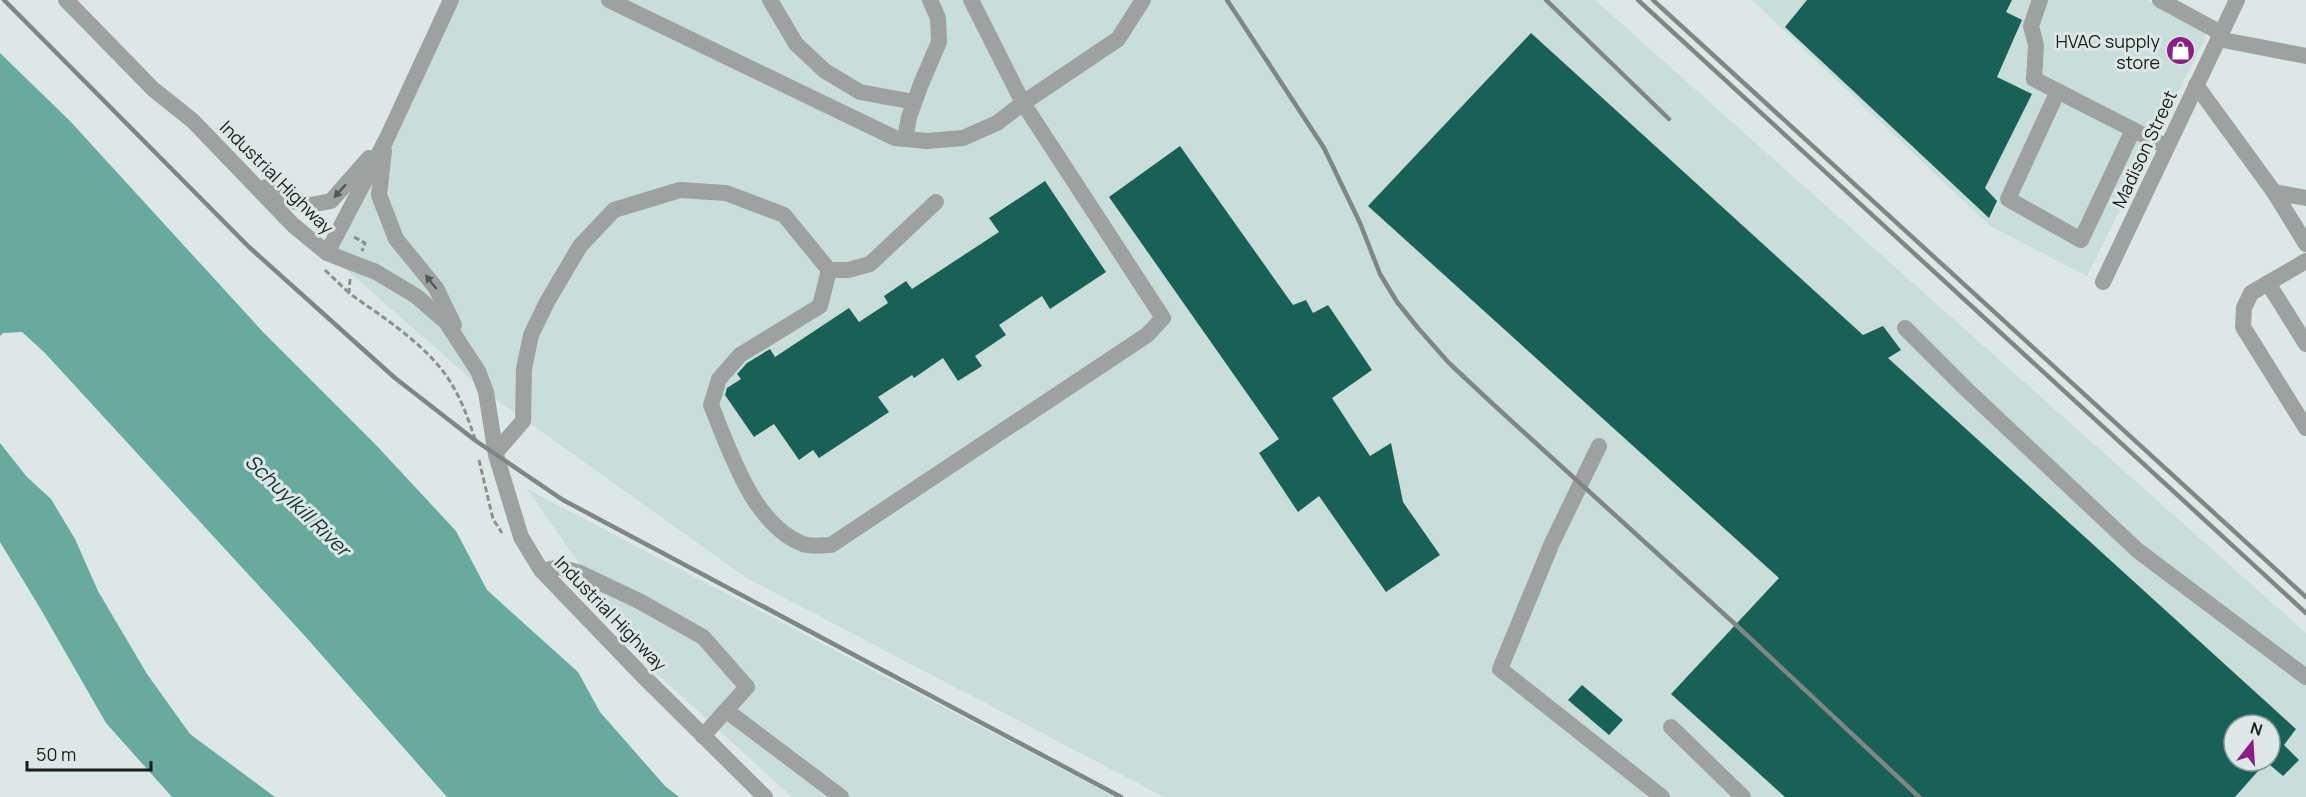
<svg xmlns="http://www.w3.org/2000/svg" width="2306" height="797" font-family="Manrope,sans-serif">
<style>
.built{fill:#c9ddd9;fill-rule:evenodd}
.water{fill:#68ab9e}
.building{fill:#196156}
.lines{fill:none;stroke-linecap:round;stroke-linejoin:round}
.path{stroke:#89928f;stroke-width:3;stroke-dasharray:6 3;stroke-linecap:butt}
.minor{stroke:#9da2a1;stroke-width:16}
.rail{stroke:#7f8785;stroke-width:4.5}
.oneway{fill:#545958}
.labels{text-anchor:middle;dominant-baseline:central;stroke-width:6;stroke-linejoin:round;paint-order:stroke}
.poi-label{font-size:18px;fill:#191d1c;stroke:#dce8e5;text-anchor:end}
.street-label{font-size:18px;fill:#191d1c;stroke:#dce8e5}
.water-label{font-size:20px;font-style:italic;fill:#14352f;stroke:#dce8e5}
</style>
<rect width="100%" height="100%" fill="#dce8e5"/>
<!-- built -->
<g class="built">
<path d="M452,0h1143l711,633v164h-1142l-419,-220 -259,-185 -159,-139zM2234,725h36v36h-36z"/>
<polygon points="1752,0 2148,0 2209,30 2087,276 1990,226"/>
<polygon points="527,489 1115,797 792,797 655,672"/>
</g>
<!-- water -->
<g class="water">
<polygon points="0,53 70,121 263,332 376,445 456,531 487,590 578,672 600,712 665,786 679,797 447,797 304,635 44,352 22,332 3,333 0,336"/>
<polygon points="0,443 27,477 51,499 75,539 98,591 147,674 190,734 275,797 172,797 106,723 40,608 0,542"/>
</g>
<!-- building -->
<g class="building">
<polygon points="1807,0 2012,0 2006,12 2022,20 1997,77 2032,94 1985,188 1997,201 1989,218 1785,27"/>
<polygon points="1531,33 1863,335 1883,326 1901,350 1888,358 2296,729 2284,745 2299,760 2283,776 2270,765 2270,725 2234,725 2234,761 2267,761 2235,797 1785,797 1671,694 1779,578 1368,206"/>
<polygon points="1180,146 1293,305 1306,300 1313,313 1328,305 1372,370 1332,398 1370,456 1391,443 1403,502 1440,555 1386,592 1319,496 1298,512 1259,453 1279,439 1109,197"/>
<polygon points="1045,181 1106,272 1050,309 1042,296 999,325 1006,335 975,356 982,366 958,381 943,358 914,378 912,375 878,397 889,412 819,458 813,450 799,460 774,424 754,437 725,395 727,388 741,379 737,374 747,363 770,349 775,357 849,308 859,322 888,303 884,296 906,281 912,289 999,232 989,218"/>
<polygon points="1582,685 1623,720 1609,735 1568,700"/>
</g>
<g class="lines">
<!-- path -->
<g class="path">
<polyline points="354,237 365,243 362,251"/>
<polyline points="325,270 348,292"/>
<path d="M350,279l-1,14c36,26 85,56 106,97 9,16 15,34 21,52"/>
<polyline points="479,460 493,519 502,533"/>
</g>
<!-- minor -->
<g class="minor">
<polyline points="66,0 153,89 193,121 293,225 327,253 376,272 416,296 446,322 478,371 486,392 496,455 521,537 541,570 642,675 765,797"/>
<polyline points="609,0 895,138 927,141 963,138 997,123 1023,103 1118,39 1143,0"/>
<polyline points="770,0 796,44 825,71 860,92 914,102"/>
<polyline points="2040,0 2031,26 2036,45 2034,79 2167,147"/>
<polyline points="2160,0 2221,33"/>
<polyline points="2218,39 2306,56"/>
<polyline points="2196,85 2274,192 2306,244"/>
<polyline points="2058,91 2008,199 2081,240 2133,130"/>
<polyline points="905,139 909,117 921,84 939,42 938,18 930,0"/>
<polyline points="384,151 379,195 396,239 436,288 454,325"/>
<polyline points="266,187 282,199 310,205 331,201 369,158"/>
<polyline points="2274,192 2306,198"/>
<polyline points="327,253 386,140 451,0"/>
<polyline points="2306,261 2251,293 2244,308 2243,327 2306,428"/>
<path d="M829,270l-9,36 -80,49 -21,24 -8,26c19,46 42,120 92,139 8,3 20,1 28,1l316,-210 16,-17 -140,-215 -52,-103"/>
<polyline points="829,270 848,270 870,264 936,202"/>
<polyline points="2103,282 2237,0"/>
<polyline points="2268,283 2306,344"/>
<polyline points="1905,328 1965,388 2137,550 2306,677"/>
<polyline points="1599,446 1552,543 1500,669 1662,797"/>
<polyline points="496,452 523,421 524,369 531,335 547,302 580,246 614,210 680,190 726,193 784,215 829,270"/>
<polyline points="542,571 559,567 580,573 639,601 703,637 747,687 703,736"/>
<polyline points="727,711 841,797"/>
<polyline points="1671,727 1743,797"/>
</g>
<!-- rail -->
<g class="rail">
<polyline points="4,0 249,247 395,378 476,441 563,500 1121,797"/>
<polyline points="1227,0 1324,148 1360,223 1380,274 1397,302 1418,328 1449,363 1495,406 1736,625 1919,797"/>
<polyline points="1546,0 1669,119"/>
<polyline points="1638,0 2306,613"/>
<polyline points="1653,0 2306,597"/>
</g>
</g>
<!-- one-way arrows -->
<defs><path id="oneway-solid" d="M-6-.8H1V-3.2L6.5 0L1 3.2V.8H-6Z" transform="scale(1.5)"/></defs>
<g class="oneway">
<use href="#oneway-solid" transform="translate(340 191) rotate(132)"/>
<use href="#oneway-solid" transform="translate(431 282) rotate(-128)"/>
</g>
<!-- icons -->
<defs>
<symbol id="shop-disc" viewBox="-11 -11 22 22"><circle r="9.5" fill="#891f85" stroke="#dce8e5"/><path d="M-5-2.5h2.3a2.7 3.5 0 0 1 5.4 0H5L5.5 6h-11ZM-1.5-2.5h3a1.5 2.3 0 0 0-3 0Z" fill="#fff"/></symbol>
</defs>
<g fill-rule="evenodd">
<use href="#shop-disc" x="2164" y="34" width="33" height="33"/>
</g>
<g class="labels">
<!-- poi labels -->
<g class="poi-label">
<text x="2160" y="41">HVAC supply<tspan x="2160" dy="21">store</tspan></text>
</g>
<!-- street labels -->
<g class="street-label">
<text transform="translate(2144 149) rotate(-65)">Madison Street</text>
<text transform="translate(277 177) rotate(45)">Industrial Highway</text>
<text transform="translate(611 613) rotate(46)">Industrial Highway</text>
</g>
<!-- water labels -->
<g class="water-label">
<text transform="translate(298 505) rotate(44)">Schuylkill River</text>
</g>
</g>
<!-- north arrow -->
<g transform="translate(2252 743) rotate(17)"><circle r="28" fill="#dce8e5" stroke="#8e9795" stroke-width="1.5"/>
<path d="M0-4.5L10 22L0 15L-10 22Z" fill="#891f85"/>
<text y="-9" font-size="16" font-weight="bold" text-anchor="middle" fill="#191d1c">N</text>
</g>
<!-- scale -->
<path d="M27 761v9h124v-9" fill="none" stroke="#191d1c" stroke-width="3"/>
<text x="36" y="761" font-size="18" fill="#191d1c" stroke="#dce8e5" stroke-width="4.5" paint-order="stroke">50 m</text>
</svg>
